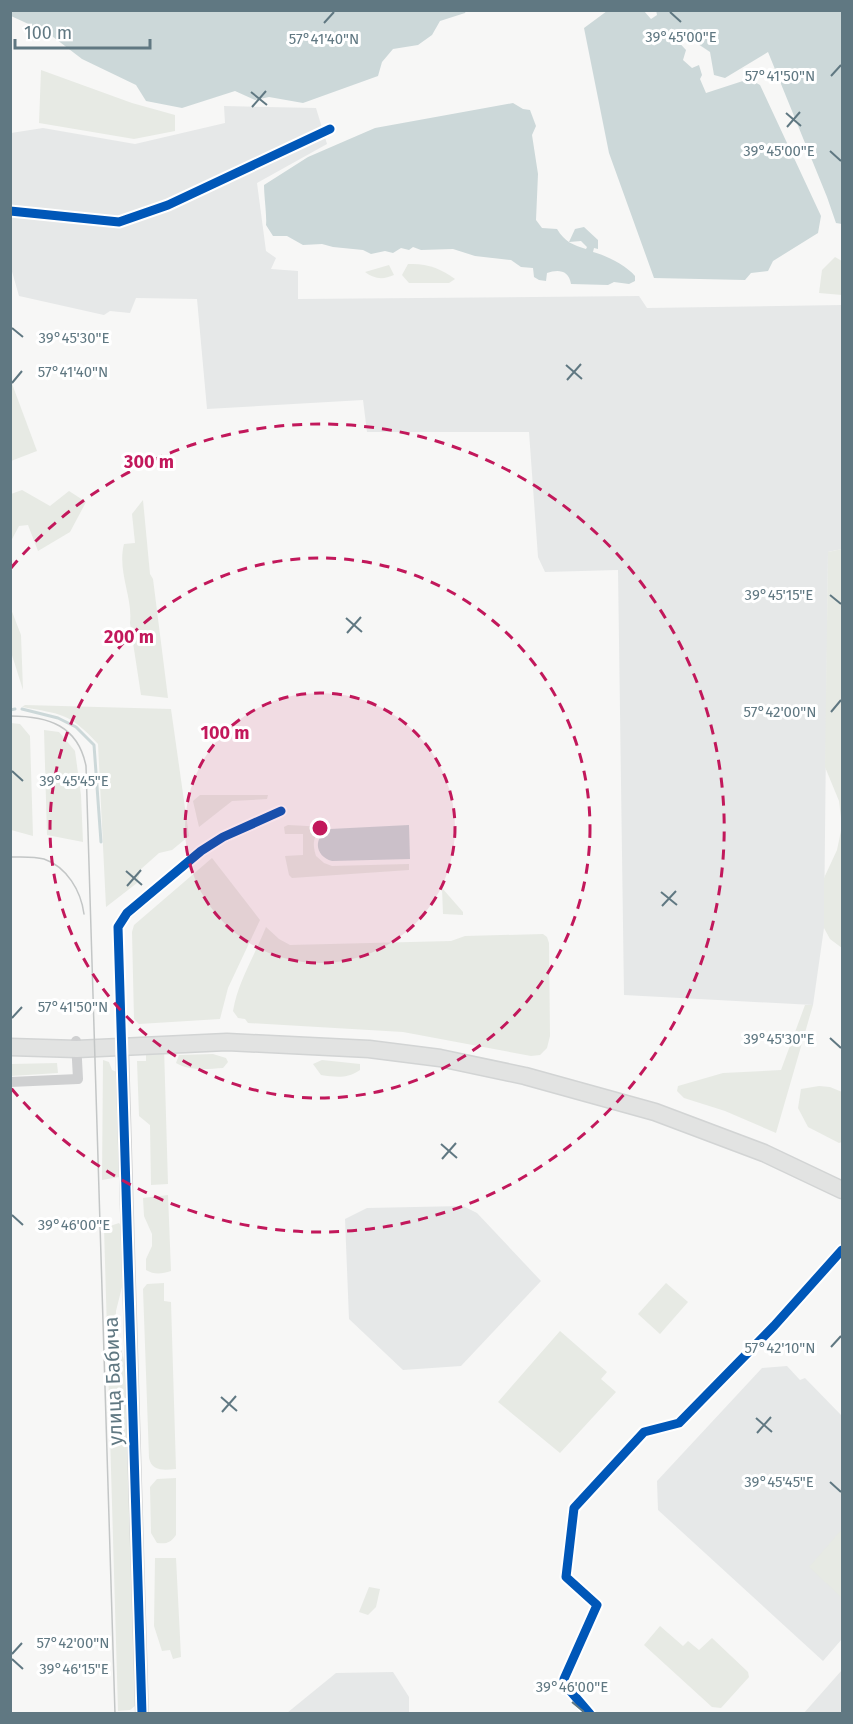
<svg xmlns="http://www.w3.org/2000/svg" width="853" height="1724" font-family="'Fira Sans',sans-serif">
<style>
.built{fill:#e6e8e8}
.green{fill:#e7eae4}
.water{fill:#ccd8d9}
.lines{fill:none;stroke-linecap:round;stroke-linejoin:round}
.stream{stroke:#ccd8d9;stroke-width:3}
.primary-casing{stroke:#d2d4d4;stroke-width:19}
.minor{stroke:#cfd0d1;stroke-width:10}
.tertiary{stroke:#cfd0d1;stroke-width:14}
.primary{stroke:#e2e3e2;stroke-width:16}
.tram{stroke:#c3c6c6;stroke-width:1.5}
.cycleway-casing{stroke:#fff;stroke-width:13}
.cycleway{stroke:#0057b8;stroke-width:9}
.ticks{fill:none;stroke:#607882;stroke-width:2}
.ring{fill:none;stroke:#c2185b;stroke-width:3;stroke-dasharray:10 8}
.labels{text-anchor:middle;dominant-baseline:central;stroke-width:6;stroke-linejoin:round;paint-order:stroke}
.street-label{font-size:20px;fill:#607882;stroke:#fff}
.ticks-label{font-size:15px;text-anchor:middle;fill:#607882;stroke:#fff;stroke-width:6;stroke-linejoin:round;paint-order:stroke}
.centre{fill:#c2185b;stroke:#fff;stroke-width:3}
.ring-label{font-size:18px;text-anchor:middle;font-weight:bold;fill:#c2185b;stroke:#fff;stroke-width:6;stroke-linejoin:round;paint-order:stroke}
</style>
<rect width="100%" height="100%" fill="#f7f7f6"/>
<!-- built -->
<g class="built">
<polygon points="224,106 316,108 327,144 257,183 266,251 276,258 271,269 298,271 298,299 639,296 647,308 842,305 842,549 828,552 824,928 813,1005 624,995 618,570 545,572 538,557 529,432 367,432 363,400 207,409 197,299 136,298 130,313 110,311 104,315 19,296 11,268 11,133 43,128 135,144 225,123"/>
<polygon points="463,1206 477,1213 541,1281 461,1366 403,1370 349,1319 345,1219 367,1208"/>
<polygon points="787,1366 800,1380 805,1378 842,1416 842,1639 823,1661 658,1510 657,1481 762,1368"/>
<polygon points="842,1670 842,1713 804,1713"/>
<polygon points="393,1672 409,1697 409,1713 287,1713 336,1673"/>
</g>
<!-- green -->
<g class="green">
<polygon points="41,70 132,103 175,115 175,131 134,139 39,123"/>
<polygon points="835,257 842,261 842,295 819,293 822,270"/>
<path d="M408,264c19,-1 32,4 47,15l-6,4h-40l-7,-8z"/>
<path d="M389,265l5,10c-11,5 -20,4 -29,-3z"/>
<polygon points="11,381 37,451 11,461 10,461"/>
<polygon points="22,490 50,506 69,491 86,502 70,532 38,551 28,525 19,526 11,541 11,494"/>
<path d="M143,500l7,74 3,5 15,119 -27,-3 -11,-72c3,-26 -13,-51 -6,-79l11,-1 -3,-29z"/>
<polygon points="842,549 842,948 830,939 824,928 824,878 837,850 842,826 839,801 825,767 828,552"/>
<polygon points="11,609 21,635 23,690 11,652"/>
<path d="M25,705l146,4 18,127 -17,14 -13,3 -18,16 -4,14 -31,24 -8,-163c-28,-31 -37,-30 -76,-37z"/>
<polygon points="11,723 20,724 30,736 33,836 11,830"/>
<polygon points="44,730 59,732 75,751 81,795 83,842 47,835"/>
<polygon points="200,795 268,795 267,799 232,801 199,827 193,801"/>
<path d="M288,825l37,2c-12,7 -13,16 -9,29l8,7 8,3 77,-2v6l-117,8 -3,-3 -4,-19 18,-1v-21h-18l-1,-7z"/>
<polygon points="212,858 260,920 228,988 220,1019 139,1024 134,1019 132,932 134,925"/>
<polygon points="442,888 463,912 463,915 443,914"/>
<path d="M266,927l13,12 11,6 161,-4 14,-5 78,-2 4,3 2,6 1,93 -3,12 -7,7 -9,1 -128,-24 -155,-9 -3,-4 -7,-1 -5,-7c5,-30 22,-56 33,-84z"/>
<polygon points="805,1005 813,1005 776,1133 725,1111 684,1098 677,1091 678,1086 723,1073 781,1070"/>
<polygon points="164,1047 168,1184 151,1185 150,1125 139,1116 137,1061 146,1061 146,1048"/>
<path d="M213,1054l13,4 2,4 -5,6c-16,1 -34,3 -47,-5l3,-8z"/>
<polygon points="103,1060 109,1062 112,1070 117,1072 119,1177 102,1180"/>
<path d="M322,1060l38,4v6c-13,9 -24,7 -39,5l-8,-11z"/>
<polygon points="57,1063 58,1073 11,1076 11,1064"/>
<polygon points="819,1086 830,1087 842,1092 842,1142 839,1143 808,1127 798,1108 801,1089"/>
<path d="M168,1195l3,76c-9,3 -17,4 -25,-1v-11l6,-13v-12l-8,-18 -1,-18z"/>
<polygon points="119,1223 121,1226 123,1283 116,1311 116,1340 120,1345 126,1367 136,1705 130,1710 118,1711 104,1228"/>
<path d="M164,1283v18l7,1 5,167c-11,1 -24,3 -27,-11l-6,-169 4,-5z"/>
<polygon points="666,1283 688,1302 660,1334 638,1314"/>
<polygon points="560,1331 607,1372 601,1379 616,1392 560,1453 498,1402"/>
<path d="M176,1478v57c-6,8 -9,9 -19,8l-6,-10 -1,-46 7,-8z"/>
<polygon points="842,1529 842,1598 809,1567"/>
<polygon points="155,1558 176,1558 181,1657 173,1659 170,1650 162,1651 154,1626"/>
<polygon points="369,1587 380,1589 376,1607 368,1615 359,1612"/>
<polygon points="660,1626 683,1646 688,1641 699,1650 712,1638 748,1672 749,1677 721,1708 712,1707 644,1645"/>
</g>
<!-- water -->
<g class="water">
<polygon points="656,10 842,11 842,224 836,223 827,197 768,52 725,78 714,75 710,52 683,34 673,36 686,50 683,60 692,68 699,65 702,75 700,79 706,93 749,79 760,85 821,216 818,233 773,261 768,271 751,273 745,280 654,278 609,153 584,28 607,11 644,11 651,19 657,15"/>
<polygon points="10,11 11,10 466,11 465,13 440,21 432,35 418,45 393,49 382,62 378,76 303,103 269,97 255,100 235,91 182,108 146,101 136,85 82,59 48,33 11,16"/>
<path d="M513,103l10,6 7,1 6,16 -4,9 6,39 -2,46 6,8 15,1c8,13 16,16 29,20l1,-2 -6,-6 -12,1 6,-13 9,-2 14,13v9l-4,-1 -1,4c13,3 34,14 42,24v5l-6,3 -15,-2 -6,3 -37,-1c-2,-14 -13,-15 -24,-11l-1,8 -7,-1 -5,-3 -1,-9 -12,-1 -10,-7 -36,-4 -22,-7 -32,1 -8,-3 -4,3 -8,-2 -8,5 -8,-2 -14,3 -8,-4 -30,-3 -11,-3 -19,1 -16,-9h-14l-7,-11c1,-9 -2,-29 -2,-40l44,-28 67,-29z"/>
<path d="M409,825l1,34 -78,2c-18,-5 -19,-25 -2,-32z"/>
</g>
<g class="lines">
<!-- stream -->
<g class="stream">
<polyline points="22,709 58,718 76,727 94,745 101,842"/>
<polyline points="10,710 15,709"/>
</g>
<defs>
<polyline id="primary" points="10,1047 77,1049 227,1042 369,1049 440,1058 525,1076 655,1112 764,1153 842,1190"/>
</defs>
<!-- primary casing -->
<use href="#primary" class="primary-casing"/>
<!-- minor -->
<g class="minor">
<polyline points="10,211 119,222 168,205 330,129"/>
<polyline points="122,1047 117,935 121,920 209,845 281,811"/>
<polyline points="10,1082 78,1079 76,1041"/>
<polyline points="590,1714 567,1687 564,1679 597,1605 566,1577 574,1508 644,1432 679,1423 774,1326 842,1250"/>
</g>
<!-- tertiary -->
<polyline class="tertiary" points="122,1047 142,1714"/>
<!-- primary -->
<use href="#primary" class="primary"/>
<!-- tram -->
<g class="tram">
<path d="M10,716c39,0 68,10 76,50l29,948"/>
<path d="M10,857c11,0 23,-1 34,2 23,8 37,32 40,55"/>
</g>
<defs>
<g id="cycleway">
<polyline points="10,211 119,222 168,205 330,129"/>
<polyline points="142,1714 118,927 127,913 201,851 223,837 281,811"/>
<polyline points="590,1714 567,1687 564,1679 597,1605 566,1577 574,1508 644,1432 679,1423 774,1326 842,1250"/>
</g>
</defs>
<!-- cycleway casing -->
<use href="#cycleway" class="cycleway-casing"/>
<!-- cycleway -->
<use href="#cycleway" class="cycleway"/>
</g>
<!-- ticks -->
<path class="ticks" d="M670,12l11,10M324,23l10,-11M831,76l10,-11M251,92l16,13M252,107l14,-16M786,113l15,13M787,127l13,-15M830,151l11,10M12,328l11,9M566,365l16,14M567,380l14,-16M12,383l10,-12M830,595l11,9M346,618l16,14M347,633l14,-16M831,712l10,-12M12,771l11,10M126,871l16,14M127,886l14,-16M661,892l16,13M662,906l14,-15M12,1018l10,-11M830,1038l11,10M441,1144l16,14M442,1159l14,-16M12,1215l11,10M831,1347l10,-11M221,1397l16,14M222,1412l14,-16M756,1418l16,14M757,1433l14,-16M830,1482l11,10M12,1654l10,-11M12,1659l11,10M572,1702l12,10"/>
<!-- distance rings -->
<circle cx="320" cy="828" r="135" fill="#c2185b" fill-opacity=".12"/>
<g class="ring">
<circle cx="320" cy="828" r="135"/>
<circle cx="320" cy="828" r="270"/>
<path d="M11 568A404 404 0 1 1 11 1088"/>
</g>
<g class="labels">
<!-- street labels -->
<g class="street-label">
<text transform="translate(113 1381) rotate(-92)">улица Бабича</text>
</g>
</g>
<g class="ticks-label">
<text x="681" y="42">39°45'00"E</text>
<text x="324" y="44">57°41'40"N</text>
<text x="780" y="81">57°41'50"N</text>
<text x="779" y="156">39°45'00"E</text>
<text x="74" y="343">39°45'30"E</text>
<text x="73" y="377">57°41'40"N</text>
<text x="779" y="600">39°45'15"E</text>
<text x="780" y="717">57°42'00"N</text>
<text x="74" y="786">39°45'45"E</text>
<text x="73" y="1012">57°41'50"N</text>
<text x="779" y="1044">39°45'30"E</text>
<text x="74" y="1230">39°46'00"E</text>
<text x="780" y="1353">57°42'10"N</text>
<text x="779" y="1487">39°45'45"E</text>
<text x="73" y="1648">57°42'00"N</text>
<text x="74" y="1674">39°46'15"E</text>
<text x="572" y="1692">39°46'00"E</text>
</g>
<circle cx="320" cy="828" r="9" class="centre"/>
<g class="ring-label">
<text x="149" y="468">300 m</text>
<text x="129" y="643">200 m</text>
<text x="225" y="739">100 m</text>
</g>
<!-- border -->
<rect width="853" height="1724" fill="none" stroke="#607882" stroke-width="24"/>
<!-- scale -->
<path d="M15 39v9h135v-9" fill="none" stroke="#607882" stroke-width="3"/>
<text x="24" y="39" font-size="18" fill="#607882" stroke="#ffffff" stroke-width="4.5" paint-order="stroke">100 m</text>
</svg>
